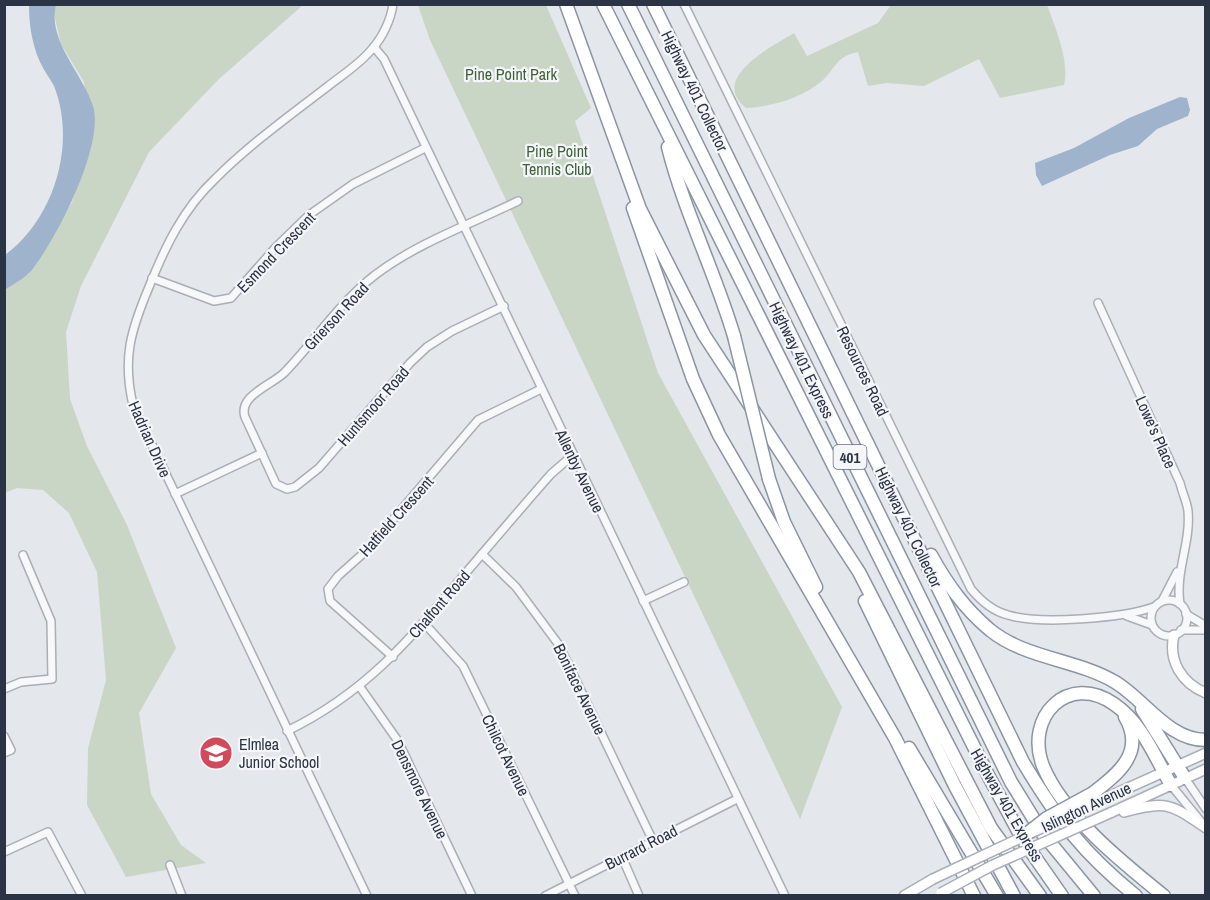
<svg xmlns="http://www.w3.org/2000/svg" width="1210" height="900" font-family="'Archivo Narrow',sans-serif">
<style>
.green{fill:#c9d6c5}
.water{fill:#9fb4cc}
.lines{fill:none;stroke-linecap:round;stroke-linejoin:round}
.street-casing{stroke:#a9aeb7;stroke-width:10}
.secondary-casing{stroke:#a9aeb7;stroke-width:12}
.highway-casing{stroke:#8b94a3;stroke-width:15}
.street{stroke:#f7f8fa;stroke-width:7}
.secondary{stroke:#fff;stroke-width:9}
.highway{stroke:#fff;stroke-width:12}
.secondary-bridge-casing{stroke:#a9aeb7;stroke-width:12;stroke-linecap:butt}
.highway-bridge-casing{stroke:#8b94a3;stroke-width:15;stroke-linecap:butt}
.secondary-bridge{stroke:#fff;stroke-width:9}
.highway-bridge{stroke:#fff;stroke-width:12}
.labels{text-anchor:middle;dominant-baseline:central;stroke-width:4.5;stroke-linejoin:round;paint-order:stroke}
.shield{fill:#f4f6f9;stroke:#676e7b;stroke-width:1.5}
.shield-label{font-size:15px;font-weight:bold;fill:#2b3445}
.park-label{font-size:16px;fill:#3f6138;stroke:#f4f6f9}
.street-label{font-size:16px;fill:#2b3445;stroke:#f4f6f9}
.poi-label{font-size:16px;fill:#2b3445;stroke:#f4f6f9;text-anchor:start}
</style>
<rect width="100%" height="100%" fill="#e4e7ec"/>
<!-- green -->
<g class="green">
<polygon points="56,5 303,5 219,79 149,152 81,286 66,332 70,399 87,446 127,525 176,648 139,713 151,794 181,845 206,863 126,877 87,805 88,748 106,680 97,572 69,513 43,490 17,488 5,493 5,290 29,273 72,202 91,147 84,82 61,44 54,14"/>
<polygon points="418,5 546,5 591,108 575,121 658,373 842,707 800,819 430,40"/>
<path d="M891,5h156c8,22 23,56 17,80l-64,13 -21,-39 -55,27 -37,-3 -19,3 -10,-34c-23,5 -21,15 -36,29 -20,17 -51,26 -76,27 -37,-30 25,-61 48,-75l13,23 71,-33z"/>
</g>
<!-- water -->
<g class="water">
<path d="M29,5h27c-9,35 27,69 37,101 12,39 -37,134 -62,165 -7,8 -18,13 -26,19v-35c49,-36 72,-111 49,-169 -4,-8 -10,-15 -14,-24 -8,-18 -11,-37 -11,-57z"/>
<polygon points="1180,97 1187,98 1190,110 1188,116 1157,129 1138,146 1110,155 1042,186 1036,175 1035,163 1074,148 1129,118"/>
</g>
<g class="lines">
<defs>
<g id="street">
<path d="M684,4l287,585c10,12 21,22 37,26 33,10 114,3 146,-8"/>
<polyline points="374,47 384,59 785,896"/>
<polyline points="152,278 214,301 231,298 276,247 309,215 353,184 425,148"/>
<path d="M1098,303l82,180c2,9 7,19 8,28 3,32 -13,60 -8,93"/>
<path d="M504,306l-52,25 -25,16 -17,16 -91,105 -24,19 -8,2 -11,-5 -31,-67c-7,-21 25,-31 39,-44 31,-32 55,-70 91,-98 42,-32 96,-51 143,-74"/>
<polyline points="175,494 262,453"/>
<polyline points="482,554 516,587 559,645 653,841"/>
<circle cx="1169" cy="618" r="18"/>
<polyline points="643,601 684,582"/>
<polyline points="1162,601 1177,572"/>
<polyline points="1186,614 1206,626"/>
<polyline points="1127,616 1152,625"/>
<polyline points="424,623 463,666 575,896"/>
<polyline points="1181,630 1206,630"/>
<polyline points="393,657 330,601 328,589 338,576 366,551 478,420 541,389"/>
<polyline points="360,687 398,741 472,896"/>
<polyline points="4,689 21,682 52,679 51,621 23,555"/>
<path d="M287,731c77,-37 124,-92 177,-156 29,-34 58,-68 87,-101l22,-19"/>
<polyline points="4,736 11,750 4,753"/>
<polyline points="1185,778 1206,809"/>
<polyline points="1171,785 1202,823"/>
<polyline points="4,852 48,832 82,896"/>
<polyline points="622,857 639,896"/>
<polyline points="170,865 182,896"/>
<path d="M367,896l-234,-491c-11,-47 -2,-75 16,-118 16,-40 34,-78 66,-108 34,-34 74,-63 112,-92 15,-12 33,-23 45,-38 10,-11 19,-29 21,-45"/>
<polyline points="545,896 737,799"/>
</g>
<g id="secondary">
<path d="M1174,635c-6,25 7,48 32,58"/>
<polyline points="1099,801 1206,753"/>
<path d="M1124,812c44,-12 46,-8 82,16"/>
<polyline points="1110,813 1206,769"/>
<polyline points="904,896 933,879"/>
</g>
<g id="highway">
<polyline points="566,4 640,209 704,335 859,572 991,828 1040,896"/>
<polyline points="603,4 989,777 1023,840 1062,896"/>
<polyline points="628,4 1011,782 1043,834 1094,896"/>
<path d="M653,4l370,758c34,57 61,92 113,134"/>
<path d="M668,147c16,64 47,125 66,189"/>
<polyline points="633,208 693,379 719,435 895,738 974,896"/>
<polyline points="769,479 784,522 816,587"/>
<path d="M931,555c16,29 33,53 59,75 36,29 86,29 125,52 30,18 53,58 91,58"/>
<polyline points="865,601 955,786 1014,896"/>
<polyline points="1142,709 1185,778"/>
<polyline points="909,748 997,896"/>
<path d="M1093,793c25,-19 53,-41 32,-76"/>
<path d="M1164,896c-41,-33 -101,-81 -121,-130 -19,-49 25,-94 71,-62 28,19 41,53 57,81"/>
</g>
</defs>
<!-- street casing -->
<use href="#street" class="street-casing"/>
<!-- secondary casing -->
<use href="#secondary" class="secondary-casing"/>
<!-- highway casing -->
<use href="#highway" class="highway-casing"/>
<!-- street -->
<use href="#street" class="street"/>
<!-- secondary -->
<use href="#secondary" class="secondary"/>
<!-- highway -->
<use href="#highway" class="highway"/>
<defs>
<g id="secondary-bridge">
<polyline points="933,879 1099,801"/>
<polyline points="941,893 993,865 1110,813"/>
</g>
<g id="highway-bridge">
<polyline points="734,336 769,479"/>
<polyline points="1024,836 1047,818 1093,793"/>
</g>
</defs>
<!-- secondary-bridge casing -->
<use href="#secondary-bridge" class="secondary-bridge-casing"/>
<!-- highway-bridge casing -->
<use href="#highway-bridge" class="highway-bridge-casing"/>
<!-- secondary-bridge -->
<use href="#secondary-bridge" class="secondary-bridge"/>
<!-- highway-bridge -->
<use href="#highway-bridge" class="highway-bridge"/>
</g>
<!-- icons -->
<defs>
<symbol id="school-disc" viewBox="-11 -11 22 22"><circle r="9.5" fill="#d1495b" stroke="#f4f6f9"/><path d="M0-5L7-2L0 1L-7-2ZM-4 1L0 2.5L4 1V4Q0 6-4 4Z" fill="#fff"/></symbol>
</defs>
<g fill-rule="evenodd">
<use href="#school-disc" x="197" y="734" width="38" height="38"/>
</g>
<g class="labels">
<!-- shield labels -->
<rect class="shield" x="833.5" y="445" width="33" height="24" rx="4.5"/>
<g class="shield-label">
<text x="850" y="457">401</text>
</g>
<!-- park labels -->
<g class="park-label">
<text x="511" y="74">Pine Point Park</text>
<text x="557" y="151">Pine Point<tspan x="557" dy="18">Tennis Club</tspan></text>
</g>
<!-- street labels -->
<g class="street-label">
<text transform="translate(695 91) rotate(64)">Highway 401 Collector</text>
<text transform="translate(276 252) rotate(-46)">Esmond Crescent</text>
<text transform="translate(336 316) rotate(-47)">Grierson Road</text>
<text transform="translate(802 360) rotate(64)">Highway 401 Express</text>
<text transform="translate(863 371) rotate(64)">Resources Road</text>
<text transform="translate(373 406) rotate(-49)">Huntsmoor Road</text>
<text transform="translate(1156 432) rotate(66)">Lowe's Place</text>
<text transform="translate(150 439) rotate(66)">Hadrian Drive</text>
<text transform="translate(580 471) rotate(64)">Allenby Avenue</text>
<text transform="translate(396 516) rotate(-48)">Hatfield Crescent</text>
<text transform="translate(909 527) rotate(64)">Highway 401 Collector</text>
<text transform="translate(439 604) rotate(-49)">Chalfont Road</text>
<text transform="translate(580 689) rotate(64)">Boniface Avenue</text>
<text transform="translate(506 755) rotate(64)">Chilcot Avenue</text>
<text transform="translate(420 789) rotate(64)">Densmore Avenue</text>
<text transform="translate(1007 805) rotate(60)">Highway 401 Express</text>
<text transform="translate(1086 807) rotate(-25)">Islington Avenue</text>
<text transform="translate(641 847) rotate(-27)">Burrard Road</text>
</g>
<!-- poi labels -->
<g class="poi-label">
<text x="239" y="744">Elmlea<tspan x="239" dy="18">Junior School</tspan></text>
</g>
</g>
<!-- border -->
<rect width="1210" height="900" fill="none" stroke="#2b3445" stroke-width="12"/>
</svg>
